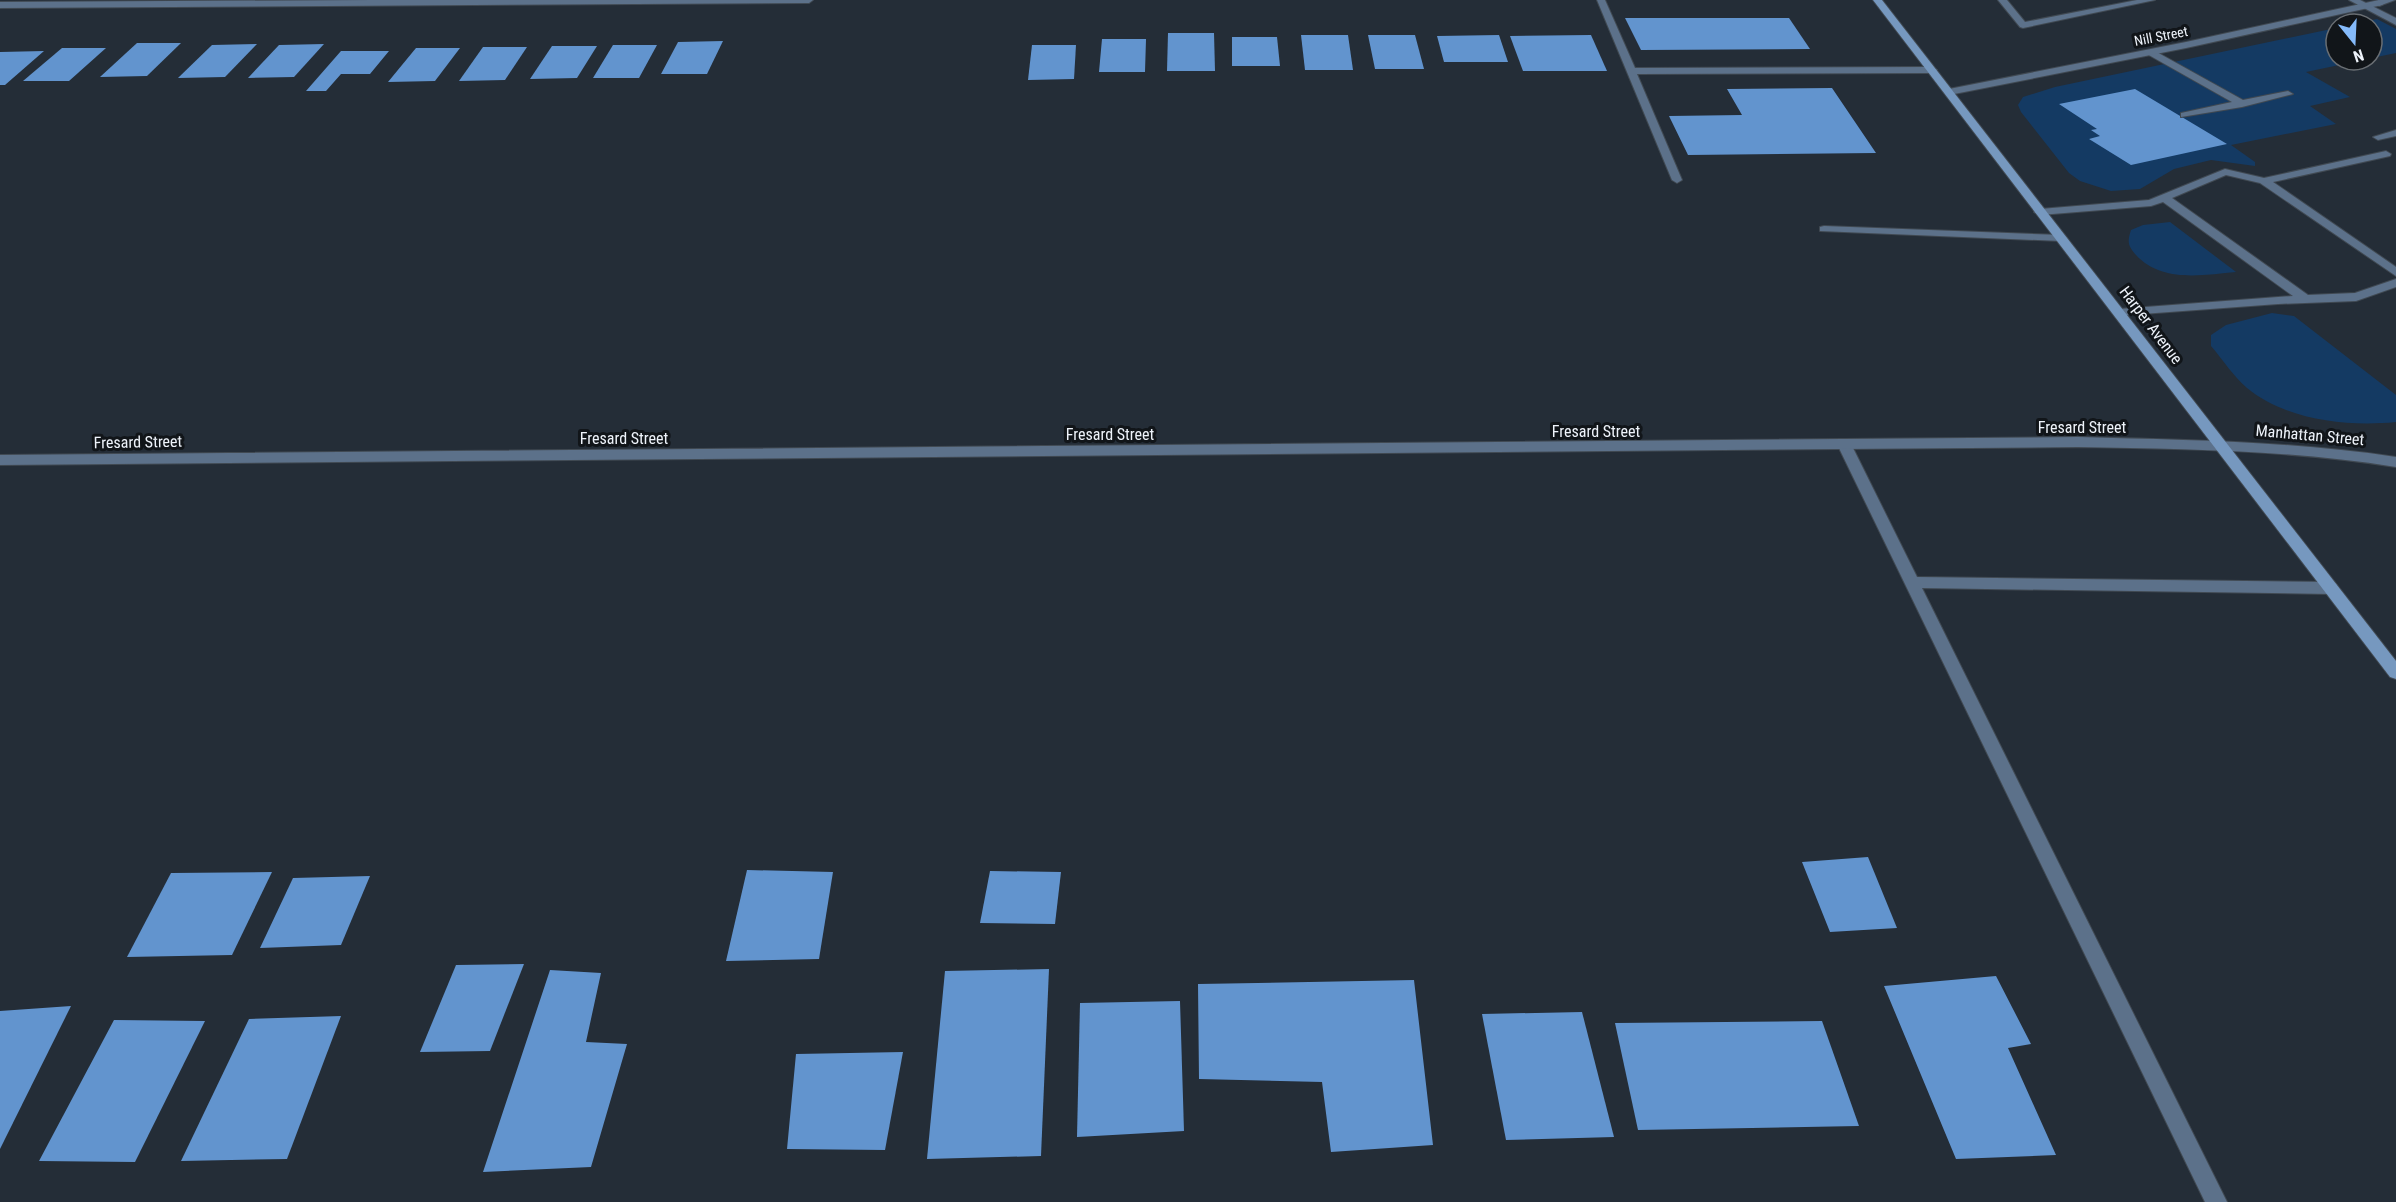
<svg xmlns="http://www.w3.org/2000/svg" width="2396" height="1202" font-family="'Roboto Condensed',sans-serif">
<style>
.green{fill:#143a63}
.building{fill:#6294ce}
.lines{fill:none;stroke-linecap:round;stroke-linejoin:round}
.lane-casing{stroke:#404952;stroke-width:2}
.street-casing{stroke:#404952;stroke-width:2}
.secondary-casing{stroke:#404952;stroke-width:2}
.lane{fill:#5c718a;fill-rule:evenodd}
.street{fill:#5c718a;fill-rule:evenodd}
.secondary{fill:#7698bf;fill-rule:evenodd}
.labels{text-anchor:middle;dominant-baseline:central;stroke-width:6;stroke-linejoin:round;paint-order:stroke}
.far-street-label{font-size:14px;fill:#eef3fa;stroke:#111519}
.street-label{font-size:16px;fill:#eef3fa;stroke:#111519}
</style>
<rect width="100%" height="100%" fill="#242d37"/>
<!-- green -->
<g class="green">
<polygon points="2377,19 2396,29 2396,53 2372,58 2372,24 2354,24"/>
<polygon points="2336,28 2336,60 2363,60 2306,72 2350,97 2310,106 2336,124 2231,145 2255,162 2255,166 2211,160 2174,169 2140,189 2111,191 2080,181 2069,173 2021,112 2018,105 2023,97 2055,87"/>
<path d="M2170,222l66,50c-34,3 -74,11 -100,-17 -8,-9 -9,-13 -5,-25l12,-5z"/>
<path d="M2272,313l22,3 102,79v27c-49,5 -110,-2 -149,-34 -13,-11 -24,-28 -36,-42v-11l15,-10z"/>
</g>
<!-- building -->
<g class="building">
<polygon points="1625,18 1789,18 1810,49 1641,50"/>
<polygon points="1168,33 1214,33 1215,71 1167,71"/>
<polygon points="1301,35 1348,35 1353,70 1305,70"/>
<polygon points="1368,35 1415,35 1424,69 1375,69"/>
<polygon points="1499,35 1508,62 1444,62 1437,36"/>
<polygon points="1591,35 1607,71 1523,71 1510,36"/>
<polygon points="1232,37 1277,37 1280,66 1232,66"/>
<polygon points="1102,39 1146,39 1145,72 1099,72"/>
<polygon points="723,41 707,74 661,74 678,42"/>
<polygon points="137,43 181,43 147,76 100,77"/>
<polygon points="257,44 225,77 178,78 212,45"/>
<polygon points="324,44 294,77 248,78 279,45"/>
<polygon points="613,45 657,45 639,78 593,78"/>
<polygon points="1032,45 1076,45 1074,79 1028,80"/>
<polygon points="552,46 597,46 577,78 530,79"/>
<polygon points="483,47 527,47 505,80 459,81"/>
<polygon points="62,48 106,48 69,81 23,81"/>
<polygon points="416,48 460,48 435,81 388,82"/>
<polygon points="44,51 5,85 0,85 0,52"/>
<polygon points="341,51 389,51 370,74 341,74 326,91 306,91"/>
<polygon points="1832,88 1876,153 1688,155 1669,116 1742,115 1727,89"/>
<polygon points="2135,89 2227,144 2131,165 2089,139 2100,136 2091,130 2097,129 2059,104"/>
<polygon points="1868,857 1897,928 1830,932 1802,862"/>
<polygon points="747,870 833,872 819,959 726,961"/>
<polygon points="990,871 1061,872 1055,924 980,923"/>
<polygon points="272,872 232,955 127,957 171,873"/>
<polygon points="370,876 341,945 260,948 293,878"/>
<polygon points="524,964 490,1051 420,1052 456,965"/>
<polygon points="1049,969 1041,1156 927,1159 945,971"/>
<polygon points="550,970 601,973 586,1042 627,1044 591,1167 483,1172"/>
<polygon points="1996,976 2031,1044 2008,1048 2056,1155 1956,1159 1884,986"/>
<polygon points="1414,980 1433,1145 1331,1152 1322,1082 1199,1079 1198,984"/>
<polygon points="1180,1001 1184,1131 1077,1137 1080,1003"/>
<polygon points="71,1006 0,1149 0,1011"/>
<polygon points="1582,1012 1614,1137 1506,1140 1482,1014"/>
<polygon points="341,1016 287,1159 181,1161 249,1019"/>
<polygon points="114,1020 205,1021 135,1162 39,1161"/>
<polygon points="1822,1021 1859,1126 1638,1130 1615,1023"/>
<polygon points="903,1052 885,1150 787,1149 796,1054"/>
</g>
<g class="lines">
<defs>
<g id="lane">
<polygon points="1597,0 1605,0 1635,68 1932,67 1937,70 1932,73 1637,74 1682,180 1677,183 1672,180"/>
<polygon points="1998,0 2007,0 2025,22 2137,0 2155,0 2023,28 2020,27"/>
<polygon points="2349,0 2360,0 2396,18 2396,25"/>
<polygon points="2395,0 2379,6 2374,3 2380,0"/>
<polygon points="2147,50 2153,50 2243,100 2288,91 2293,94 2242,107 2181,117 2181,113 2232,102 2147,54"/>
<polygon points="2396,130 2396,136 2378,140 2373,137"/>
<polygon points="2386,151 2391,154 2390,156 2273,182 2396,267 2396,276 2260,183 2226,175 2172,198 2308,295 2355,293 2396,279 2396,287 2356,301 2278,304 2115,316 2115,310 2119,309 2293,296 2163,202 2151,206 2040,215 2034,212 2040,209 2149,200 2225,169 2264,178"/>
<polygon points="1824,226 2061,235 2067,238 2061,241 1820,231 1820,227"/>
<polygon points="1845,441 1852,446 1917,577 2331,582 2336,584 2338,588 2336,592 2331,594 1922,588 2227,1202 2205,1202 1838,446"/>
</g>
<g id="street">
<polygon points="372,0 813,0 809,3 0,8 0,2"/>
<polygon points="2379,0 2384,3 2382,5 2186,48 1949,95 1944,92 1949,89 2186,42"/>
<path d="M2078,437c106,3 213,4 318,20v10c-105,-17 -212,-18 -318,-20l-2078,18v-10z"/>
</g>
<polygon id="secondary" points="1873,0 1882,0 2396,661 2396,679 2390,677"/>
</defs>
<!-- lane casing -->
<use href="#lane" class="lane-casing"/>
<!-- street casing -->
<use href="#street" class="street-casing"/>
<!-- secondary casing -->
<use href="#secondary" class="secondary-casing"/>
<!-- lane -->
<use href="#lane" class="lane"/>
<!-- street -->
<use href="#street" class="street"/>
<!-- secondary -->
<use href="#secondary" class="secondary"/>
</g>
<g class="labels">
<!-- far-street labels -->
<g class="far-street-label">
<text transform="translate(2161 36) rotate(-11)">Nill Street</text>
</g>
<!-- street labels -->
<g class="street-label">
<text transform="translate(2151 325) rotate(53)">Harper Avenue</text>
<text x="2082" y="427">Fresard Street</text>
<text x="1596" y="431">Fresard Street</text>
<text x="1110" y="434">Fresard Street</text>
<text transform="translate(2310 435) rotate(5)">Manhattan Street</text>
<text x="624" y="438">Fresard Street</text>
<text transform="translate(138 442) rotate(-1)">Fresard Street</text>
</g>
</g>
<!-- north arrow -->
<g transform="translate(2354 42) rotate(162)"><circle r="28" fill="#111519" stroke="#696e73" stroke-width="1.5"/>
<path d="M0-4.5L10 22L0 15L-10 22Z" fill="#85bbfb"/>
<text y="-9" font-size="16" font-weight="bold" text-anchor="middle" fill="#eef3fa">N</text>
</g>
</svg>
